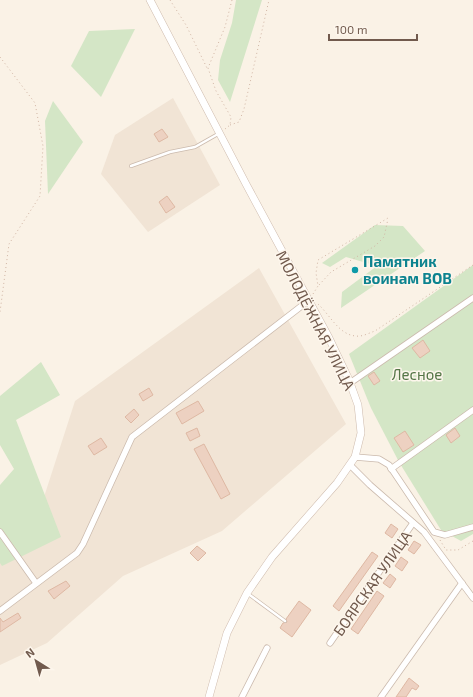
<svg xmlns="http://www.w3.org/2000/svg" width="473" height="697" font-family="'Exo 2',sans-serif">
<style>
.residential{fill:#f1e4d5}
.green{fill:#d4e6c6}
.building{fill:#edd1c1;stroke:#deb8a3}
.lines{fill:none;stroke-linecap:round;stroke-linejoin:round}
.service-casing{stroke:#cbbaad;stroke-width:4}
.minor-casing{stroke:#cbbaad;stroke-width:7}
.secondary-casing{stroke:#cfbcae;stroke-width:8}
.path{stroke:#d1b5a4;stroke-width:1;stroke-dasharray:1 3;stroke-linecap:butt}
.service{stroke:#fff;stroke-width:2.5}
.minor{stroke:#fff;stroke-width:5.5}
.secondary{stroke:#fff;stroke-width:7}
.culture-dot{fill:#0f9aa8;stroke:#fdf6ec;stroke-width:1.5}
.labels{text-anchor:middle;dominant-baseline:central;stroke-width:3;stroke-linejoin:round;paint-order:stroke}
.culture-label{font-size:15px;font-weight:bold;fill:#0d838f;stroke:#fdf6ec;text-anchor:start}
.street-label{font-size:15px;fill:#715a4d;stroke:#fdf6ec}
.park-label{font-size:15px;fill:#557647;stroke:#fdf6ec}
</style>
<rect width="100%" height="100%" fill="#faf2e6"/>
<!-- residential -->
<g class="residential">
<polygon points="173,98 220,185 148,232 101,174 115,135"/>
<polygon points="259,268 346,424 222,531 123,576 47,643 0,665 0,549 33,531 75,401"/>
</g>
<!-- green -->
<g class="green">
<polygon points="236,0 262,0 230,102 218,80 220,60 232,23"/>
<polygon points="135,29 101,97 71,66 89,31"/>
<polygon points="53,101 83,142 48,194 45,121"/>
<polygon points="375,225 403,226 425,251 341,308 342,292 377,266 346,257 330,267 322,263"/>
<polygon points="473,265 473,534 461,541 441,530 399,462 371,408 349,354"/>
<polygon points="41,362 60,395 16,420 61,537 2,566 0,563 0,485 14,469 0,445 0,396"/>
</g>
<!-- building -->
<g class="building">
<polygon points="162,129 168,137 159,142 154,134"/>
<polygon points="167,196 175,207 166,213 159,202"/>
<polygon points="423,340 430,351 420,358 412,348"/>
<polygon points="374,372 380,381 374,385 368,376"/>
<polygon points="149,388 153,395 143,401 139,394"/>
<polygon points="198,401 204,411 182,424 176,413"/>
<polygon points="134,409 139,415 131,423 125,417"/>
<polygon points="197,428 200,436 190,441 186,433"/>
<polygon points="455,428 460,436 451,443 446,435"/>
<polygon points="405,431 414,445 403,452 394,438"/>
<polygon points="101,438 107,447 94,455 88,446"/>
<polygon points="204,444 230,494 221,499 194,449"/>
<polygon points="391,524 398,529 392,538 385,533"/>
<polygon points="414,541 421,545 414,554 408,550"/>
<polygon points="197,546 206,553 198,561 190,553"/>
<polygon points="372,552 378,556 339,611 333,606"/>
<polygon points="401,557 408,562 402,571 395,566"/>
<polygon points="390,574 396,579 390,588 383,583"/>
<polygon points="66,581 70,586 54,599 48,591"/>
<polygon points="377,591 384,596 358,634 351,629"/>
<polygon points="299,601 311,610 292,637 280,628 283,623 287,622 286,619"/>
<polygon points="18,613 21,618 0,632 0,618 3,622"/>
<polygon points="409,678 419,686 416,690 412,688 406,697 396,697"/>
</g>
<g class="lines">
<defs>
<g id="service">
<polyline points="131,166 170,152 195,147 218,134"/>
<polyline points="247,593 285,621"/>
</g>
<g id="minor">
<polyline points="350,383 473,298"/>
<polyline points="355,457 379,459 389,465 434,532 445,535 473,527"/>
<polyline points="350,465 370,485 424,532 473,598"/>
<polyline points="391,469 473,410"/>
<polyline points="0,532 36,583"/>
<polyline points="0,611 77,553 83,544 132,437 308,301"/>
<polyline points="330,643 413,523"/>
<polyline points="242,697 267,648"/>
<polyline points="381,697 462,583"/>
</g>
<polyline id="secondary" points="150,0 246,184 329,338 349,380 358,405 361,433 355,457 337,483 272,557 247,593 227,633 209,697"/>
</defs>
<!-- service casing -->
<use href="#service" class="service-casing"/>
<!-- minor casing -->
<use href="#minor" class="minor-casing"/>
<!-- secondary casing -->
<use href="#secondary" class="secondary-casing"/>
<!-- path -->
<g class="path">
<polyline points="170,0 186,25 207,68"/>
<polyline points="0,57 35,103 43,146 40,196 9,244 0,312"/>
<polyline points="230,125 239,122 244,109 269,0"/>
<polyline points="225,129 230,125 231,117 216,91 208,68 225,27 232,0"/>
<polyline points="319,285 331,272 375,246 384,237 388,219"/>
<polyline points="313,294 318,286 316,273 318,260 388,218"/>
<path d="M318,304c12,11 21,31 38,32 6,1 13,-3 19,-5l98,-66"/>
<polyline points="440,540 446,550 458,550 473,541"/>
</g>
<!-- service -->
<use href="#service" class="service"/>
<!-- minor -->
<use href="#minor" class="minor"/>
<!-- secondary -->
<use href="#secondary" class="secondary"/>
</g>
<!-- markers -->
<circle class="culture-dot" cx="355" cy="270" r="4"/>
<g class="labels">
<!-- culture labels -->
<g class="culture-label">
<text x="363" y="261">Памятник<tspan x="363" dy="17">воинам ВОВ</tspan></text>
</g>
<!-- street labels -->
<g class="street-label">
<text transform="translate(316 320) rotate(63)">МОЛОДЁЖНАЯ УЛИЦА</text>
<text transform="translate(372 583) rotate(-55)">БОЯРСКАЯ УЛИЦА</text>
</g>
<!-- park labels -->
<g class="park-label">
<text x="417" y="374">Лесное</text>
</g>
</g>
<!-- north arrow -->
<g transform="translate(36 661) rotate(323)" stroke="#fdf6ec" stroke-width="3" paint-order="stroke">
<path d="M0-3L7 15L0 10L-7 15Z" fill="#715a4d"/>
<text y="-6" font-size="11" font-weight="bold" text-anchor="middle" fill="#715a4d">N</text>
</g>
<!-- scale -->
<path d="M329 34v6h88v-6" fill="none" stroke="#715a4d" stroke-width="2"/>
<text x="335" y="34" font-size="12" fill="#715a4d" stroke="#fdf6ec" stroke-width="3" paint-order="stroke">100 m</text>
</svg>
